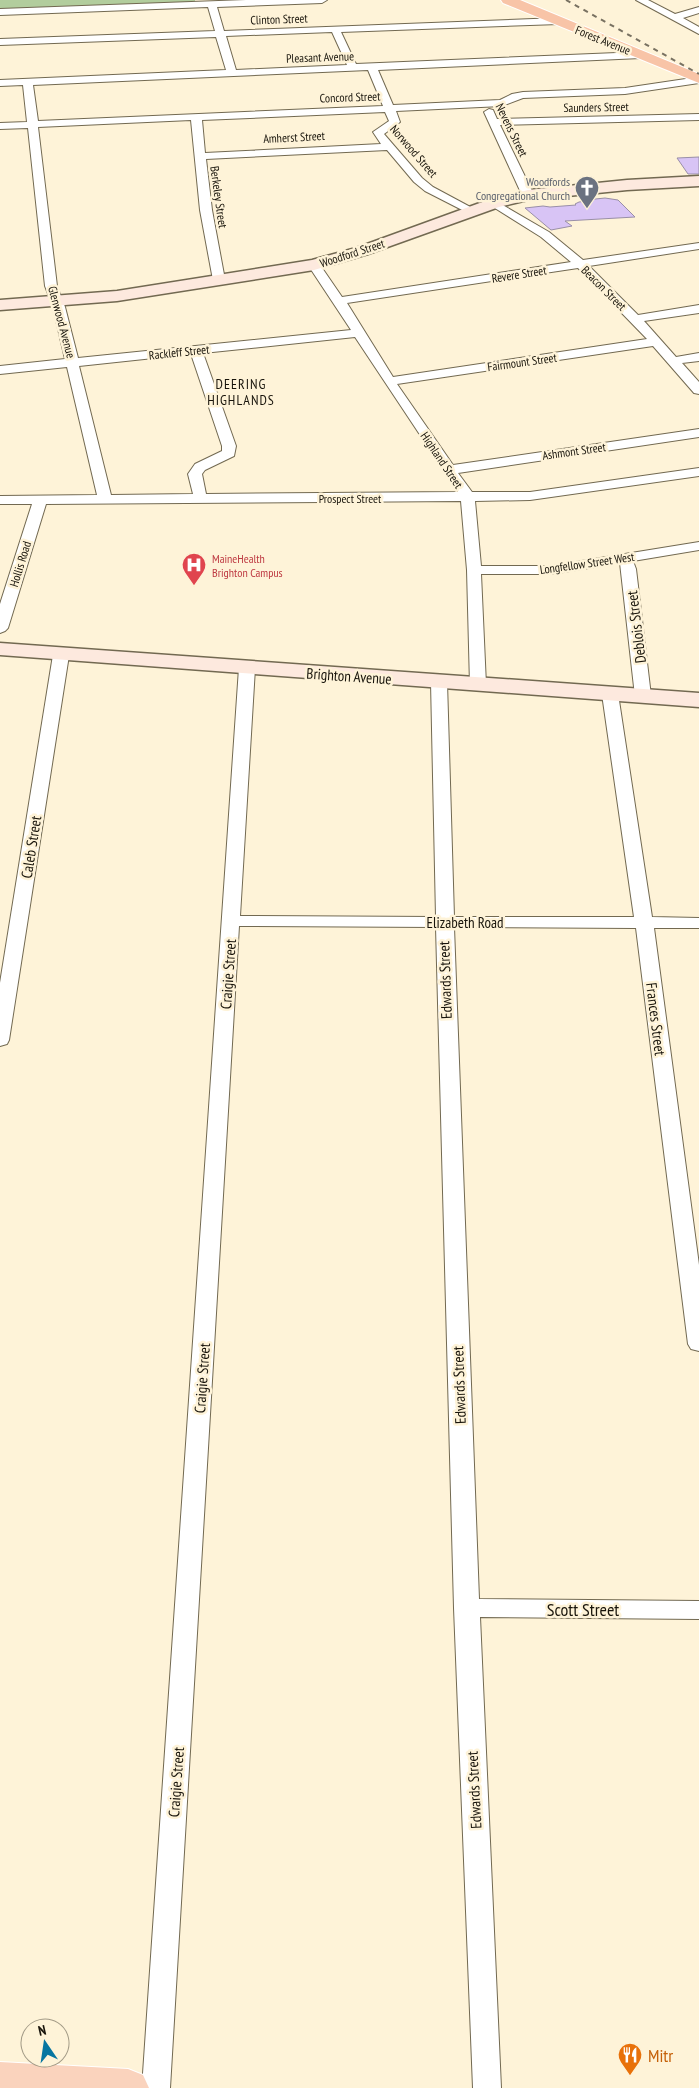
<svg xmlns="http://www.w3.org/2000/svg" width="699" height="2088" font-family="'PT Sans Narrow',sans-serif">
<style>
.green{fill:#b2cd9d}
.building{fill:#d8c4f5;stroke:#998fa7}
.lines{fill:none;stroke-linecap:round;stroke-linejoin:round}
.minor-casing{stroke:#726951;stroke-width:2}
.secondary-casing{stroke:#726951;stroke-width:3}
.primary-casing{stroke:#fff;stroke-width:2}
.trunk-casing{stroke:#fff;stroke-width:2}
.minor{fill:#fff;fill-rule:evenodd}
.secondary{fill:#fde9de;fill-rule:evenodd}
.primary{fill:#fad3bd;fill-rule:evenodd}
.trunk{fill:#f8c4a7;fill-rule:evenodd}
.rail{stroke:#787161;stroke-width:2;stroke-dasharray:5 5;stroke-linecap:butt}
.labels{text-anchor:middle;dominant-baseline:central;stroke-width:5;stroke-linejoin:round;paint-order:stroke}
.far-street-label{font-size:12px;fill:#18140b;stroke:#fef3d8}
.far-worship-label{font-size:12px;fill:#5b616d;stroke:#fef3d8;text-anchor:end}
.far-health-label{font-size:12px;fill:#be3a42;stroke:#fef3d8;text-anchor:start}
.far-neighbourhood-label{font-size:14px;letter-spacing:1px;fill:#18140b;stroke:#fef3d8}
.street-label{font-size:15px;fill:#18140b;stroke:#fef3d8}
.near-street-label{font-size:18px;fill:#18140b;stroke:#fef3d8}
.near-food-label{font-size:18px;fill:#c56008;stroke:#fef3d8;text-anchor:start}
</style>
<rect width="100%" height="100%" fill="#fef3d8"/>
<!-- green -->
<polygon class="green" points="0,0 195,0 195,2 0,9"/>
<!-- building -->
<g class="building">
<polygon points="699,157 699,174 688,174 677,158"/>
<polygon points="605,198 618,200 635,217 565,221 572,226 551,230 525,208 543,206 550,207 576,205 575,204 579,202 587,201 586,200"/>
</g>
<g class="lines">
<defs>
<g id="minor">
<path d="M246,0h81l-5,3 -105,4 7,24 335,-13 5,3 -5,3 -218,8 15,32 285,-12 5,3 -5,3 -263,12 15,35 107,-5 12,-6 11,-2 102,-4 74,-11v6l-74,11 -102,4 -21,8 -106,5 4,11 -16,12 38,44 11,9 41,22 2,2 -2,2 -4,1 -45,-23 -11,-9 -27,-32 -181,9 6,51 13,70 -6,4 -6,-4 -13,-70 -9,-90 -153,7 19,159 8,21 13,51 273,-28 -43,-65 6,-4 4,1 24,35 229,-35 -30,-25 -51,-32 -2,-2 2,-2 4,-1 55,32 34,28 116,-17v6l-110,17 49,49 61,-10v8l-55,8 32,36 23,-4v8l-17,2 17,19v12l-5,-1 -41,-47 -256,38 56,81 246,-36v8l-241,36 14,19h58l169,-24v8l-169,24 -55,1 6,65h70l148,-24v8l-66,11 3,8 15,127 -2,3h-12l-2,-3 -15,-133 -69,11h-70l5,111 -3,3h-10l-3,-3 -3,-115 -6,-69 -415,3 -38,124 -3,3 -5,2v-29l32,-100h-32v-8l97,-1 -30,-128 -67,7v-8l65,-7 -12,-52 -8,-21 -17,-158 -28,1v-6l27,-1 -4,-37 -23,1v-6l226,-10 -10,-33 -216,8v-6l215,-8 -7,-24 -208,8v-6zM332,32l15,33 -111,5 -10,-34zM368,70l15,36 -345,15 -5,-36zM385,112l4,9 -16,11 8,12 -176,9 -3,-33zM578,268l69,71 -254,38 -46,-74zM355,337l103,155 -252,2 -4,-20 3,-4 29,-14 2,-10 -33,-93zM191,354l31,92v5l-27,13 -7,10 5,20 -82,1 -32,-129z"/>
<polygon points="636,0 648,0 675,14 699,7 699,13 683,18 699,27 699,34"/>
<polygon points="489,109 493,110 497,119 699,114 699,120 500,125 534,195 528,198 522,195 484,112"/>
<polygon points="61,650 66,652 69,655 9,1040 7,1044 0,1046 0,983 53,655 56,652"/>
<polygon points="247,663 252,665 255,668 240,916 436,917 431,682 434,679 444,679 447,682 454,917 634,917 602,694 604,691 616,691 618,694 652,917 699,918 699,928 654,928 699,1265 699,1351 691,1349 688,1344 636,928 454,927 479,1599 699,1601 699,1619 480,1617 501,2088 473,2088 454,1608 436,927 239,926 170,2088 142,2088 239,668 242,665"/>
</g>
<g id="secondary">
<polygon points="699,176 699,186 627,190 528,200 499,207 368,254 314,270 117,301 0,310 0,300 117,291 312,260 356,248 488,200 528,190 627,180"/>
<polygon points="0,643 699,693 699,707 0,655"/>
</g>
<polygon id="primary" points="0,2062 128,2069 143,2075 149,2088 0,2088"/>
<polygon id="trunk" points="501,0 520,0 699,74 699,83 503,3"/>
</defs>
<!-- minor casing -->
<use href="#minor" class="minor-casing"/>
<!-- secondary casing -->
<use href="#secondary" class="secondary-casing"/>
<!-- primary casing -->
<use href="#primary" class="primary-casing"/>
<!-- trunk casing -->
<use href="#trunk" class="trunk-casing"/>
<!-- minor -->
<use href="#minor" class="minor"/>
<!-- secondary -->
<use href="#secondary" class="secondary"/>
<!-- primary -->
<use href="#primary" class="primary"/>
<!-- trunk -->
<use href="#trunk" class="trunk"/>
<!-- rail -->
<polyline class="rail" points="566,0 699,74"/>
</g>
<!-- icons -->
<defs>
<symbol id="church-pin" viewBox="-11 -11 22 30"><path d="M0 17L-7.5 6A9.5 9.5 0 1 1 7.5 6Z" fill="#6b7280" stroke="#fef3d8"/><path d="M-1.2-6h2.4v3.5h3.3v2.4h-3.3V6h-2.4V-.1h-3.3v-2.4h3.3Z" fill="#fff"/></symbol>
<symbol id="hospital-pin" viewBox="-11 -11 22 30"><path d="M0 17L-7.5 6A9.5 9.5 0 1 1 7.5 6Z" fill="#e0444e" stroke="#fef3d8"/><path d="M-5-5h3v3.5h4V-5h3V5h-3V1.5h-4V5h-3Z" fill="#fff"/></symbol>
<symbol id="restaurant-pin" viewBox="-11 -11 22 30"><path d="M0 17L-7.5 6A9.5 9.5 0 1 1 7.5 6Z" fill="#e8710a" stroke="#fef3d8"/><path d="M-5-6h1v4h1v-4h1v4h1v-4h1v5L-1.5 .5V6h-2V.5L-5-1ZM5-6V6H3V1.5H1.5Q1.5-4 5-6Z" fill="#fff"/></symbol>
</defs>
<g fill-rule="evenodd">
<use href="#church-pin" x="573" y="174" width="28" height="38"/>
<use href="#hospital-pin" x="180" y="551" width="28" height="38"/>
<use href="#restaurant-pin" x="616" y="2041" width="28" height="38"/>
</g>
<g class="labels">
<!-- far-street labels -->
<g class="far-street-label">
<text transform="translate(279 19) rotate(-2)">Clinton Street</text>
<text transform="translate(603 40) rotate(22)">Forest Avenue</text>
<text transform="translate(320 57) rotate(-2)">Pleasant Avenue</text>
<text transform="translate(350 97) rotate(-2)">Concord Street</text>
<text transform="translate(596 107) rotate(-1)">Saunders Street</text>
<text transform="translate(512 130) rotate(64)">Nevens Street</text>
<text transform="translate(294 137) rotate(-3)">Amherst Street</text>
<text transform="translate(414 151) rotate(49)">Norwood Street</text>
<text transform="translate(219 197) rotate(82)">Berkeley Street</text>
<text transform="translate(352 253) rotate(-18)">Woodford Street</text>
<text transform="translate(519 274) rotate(-9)">Revere Street</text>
<text transform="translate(604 288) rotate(45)">Beacon Street</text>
<text transform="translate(62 322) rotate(75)">Glenwood Avenue</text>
<text transform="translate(179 352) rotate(-6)">Rackleff Street</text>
<text transform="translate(522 362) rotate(-8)">Fairmount Street</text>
<text transform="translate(574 451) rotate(-8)">Ashmont Street</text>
<text transform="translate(442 460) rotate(56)">Highland Street</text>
<text x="350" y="498">Prospect Street</text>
<text transform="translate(587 563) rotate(-8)">Longfellow Street West</text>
<text transform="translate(20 564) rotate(-73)">Hollis Road</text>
</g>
<!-- far-worship labels -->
<g class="far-worship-label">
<text x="570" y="181">Woodfords<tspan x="570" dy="14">Congregational Church</tspan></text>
</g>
<!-- far-health labels -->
<g class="far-health-label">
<text x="212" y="558">MaineHealth<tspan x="212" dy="14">Brighton Campus</tspan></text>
</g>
<!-- far-neighbourhood labels -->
<g class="far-neighbourhood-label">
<text x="241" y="384">DEERING<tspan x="241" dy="16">HIGHLANDS</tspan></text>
</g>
<!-- street labels -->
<g class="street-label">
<text transform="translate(636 627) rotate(-97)">Deblois Street</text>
<text transform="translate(349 676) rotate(4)">Brighton Avenue</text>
<text transform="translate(31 847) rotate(-81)">Caleb Street</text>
<text x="465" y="922">Elizabeth Road</text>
<text transform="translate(228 974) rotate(-86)">Craigie Street</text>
<text transform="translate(445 980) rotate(-92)">Edwards Street</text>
<text transform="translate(656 1019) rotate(83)">Frances Street</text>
<text transform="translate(202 1378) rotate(-86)">Craigie Street</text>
<text transform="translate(459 1385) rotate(-92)">Edwards Street</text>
<text transform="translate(176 1782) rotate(-86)">Craigie Street</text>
<text transform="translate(474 1790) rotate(-93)">Edwards Street</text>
</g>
<!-- near-street labels -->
<g class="near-street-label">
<text x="583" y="1609">Scott Street</text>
</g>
<!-- near-food labels -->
<g class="near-food-label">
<text x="648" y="2055">Mitr</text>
</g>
</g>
<!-- north arrow -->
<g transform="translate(45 2043) rotate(347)"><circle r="24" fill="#fef3d8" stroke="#a29a86"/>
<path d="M0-4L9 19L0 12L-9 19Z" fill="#0776a1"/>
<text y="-8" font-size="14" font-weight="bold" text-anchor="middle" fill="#18140b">N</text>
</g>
</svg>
